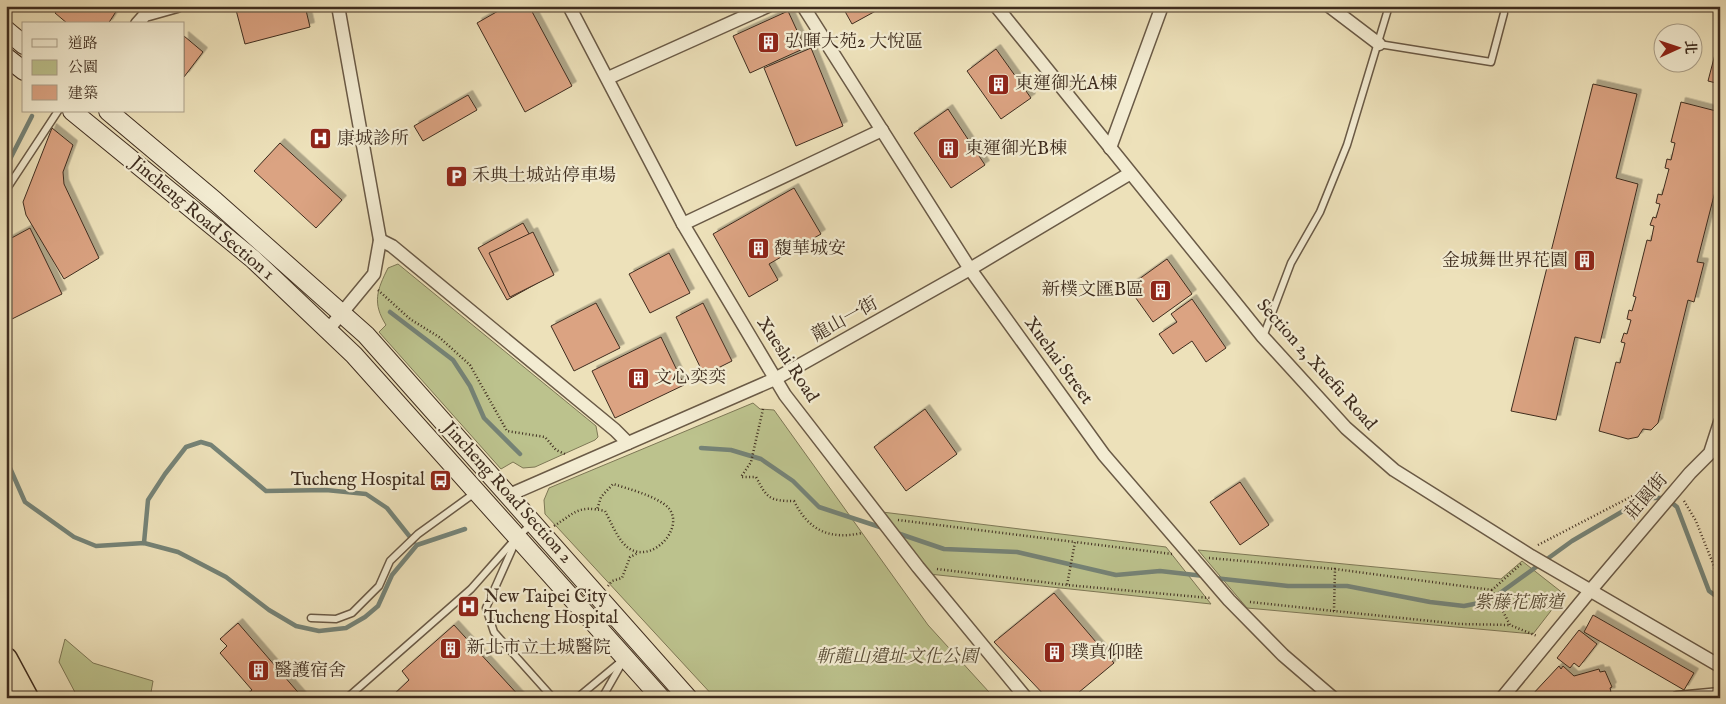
<svg xmlns="http://www.w3.org/2000/svg" width="1726" height="704" font-family="'IM FELL English','Noto Serif TC',serif">
<style>
.green{fill:#bcc28d;stroke:#7e7856}
.lines{fill:none;stroke-linecap:round;stroke-linejoin:round}
.stream{stroke:#758377;stroke-width:4.5}
.building{fill:#dba382;stroke:#3f2d1f;filter:url(#shadow)}
.service-casing{stroke:#6a5a46;stroke-width:9}
.minor-casing{stroke:#6a5a46;stroke-width:15}
.secondary-casing{stroke:#3f2d1f;stroke-width:20}
.motorway-casing{stroke:#3f2d1f;stroke-width:25}
.path{stroke:#3f2d1f;stroke-width:2.5;stroke-dasharray:1 2.5;stroke-linecap:butt}
.service{stroke:#f3ecd2;stroke-width:6}
.minor{stroke:#f3ecd2;stroke-width:12}
.secondary{stroke:#f3ecd2;stroke-width:18}
.motorway{stroke:#ede1ba;stroke-width:22}
.labels{text-anchor:middle;dominant-baseline:central;stroke-width:4.5;stroke-linejoin:round;paint-order:stroke}
.poi-label{font-size:18px;fill:#3f2d1f;stroke:#f3ecd2;text-anchor:start}
.street-label{font-size:18px;fill:#3f2d1f;stroke:#f3ecd2}
.park-label{font-size:18px;font-style:italic;fill:#584b35;stroke:#f3ecd2}
</style>
<defs>
<filter id="shadow"><feDropShadow dx="4.5" dy="-4.5" stdDeviation="0" flood-color="#0004"/></filter>
</defs>
<rect width="100%" height="100%" fill="#ede1ba"/>
<filter id="stains"><feTurbulence type="fractalNoise" baseFrequency=".004" numOctaves="4"/><feColorMatrix values="0 0 0 0 .2 0 0 0 0 .09 0 0 0 0 .02 0 0 0 .5 -.17"/></filter>
<radialGradient id="worn" r=".72"><stop offset=".6" stop-color="#630" stop-opacity="0"/><stop offset="1" stop-color="#630" stop-opacity=".3"/></radialGradient>
<!-- green -->
<g class="green">
<path d="M398,264l198,162 2,11 -3,3 -60,27 -12,1 -10,-6 -12,7 -122,-137 7,-7c-14,-22 -9,-35 2,-57z"/>
<polygon points="753,403 760,409 774,410 928,625 989,692 990,698 715,698 545,514 544,500 549,488"/>
<polygon points="882,512 1166,547 1211,604 929,574"/>
<polygon points="1198,550 1501,579 1522,561 1564,594 1533,634 1247,608"/>
<polygon points="65,639 93,663 153,681 150,698 78,698 59,662"/>
</g>
<g class="lines">
<!-- stream -->
<g class="stream">
<polyline points="6,167 32,116"/>
<polyline points="390,312 453,360 470,386 484,418 520,454"/>
<polyline points="701,448 731,450 761,459 793,481 819,507 883,528"/>
<polyline points="6,459 25,502 74,537 96,546 144,543 178,552 226,577 269,610 296,626 319,631 346,628 365,617 378,606 392,575 417,545 465,529"/>
<polyline points="897,533 944,549 1017,552 1116,575 1160,571 1204,576"/>
<polyline points="144,543 148,500 165,474 186,447 201,442 211,445 266,491 326,490 366,494 387,508 414,542"/>
<polyline points="1214,578 1288,586 1347,586 1430,602 1464,606 1489,601 1572,541 1635,504 1650,498 1666,498 1677,507 1709,591 1720,599"/>
</g>
</g>
<!-- building -->
<g class="building">
<polygon points="60,6 114,6 117,10 108,24 68,24 55,13"/>
<polygon points="251,6 305,6 310,27 245,44 236,10"/>
<polygon points="507,6 529,6 572,86 525,112 477,23"/>
<polygon points="842,6 883,6 883,7 852,24"/>
<polygon points="788,11 805,48 750,73 733,36"/>
<polygon points="1720,35 1720,84 1708,81"/>
<polygon points="184,36 203,52 184,77"/>
<polygon points="811,48 843,126 796,146 764,68"/>
<polygon points="996,49 1031,98 1001,119 967,71"/>
<polygon points="1593,84 1637,94 1616,178 1638,184 1600,343 1575,337 1556,420 1511,411"/>
<polygon points="468,95 477,110 423,141 414,126"/>
<polygon points="1681,102 1720,112 1720,172 1697,262 1704,263 1694,302 1688,300 1658,423 1651,430 1643,429 1638,437 1628,439 1599,431 1616,362 1620,363 1625,343 1621,342 1624,333 1627,334 1631,320 1627,319 1629,310 1632,311 1636,297 1633,296 1647,240 1651,241 1654,226 1650,225 1653,217 1656,218 1660,204 1656,203 1658,194 1662,195 1669,169 1665,168 1667,159 1671,160 1675,143 1671,142"/>
<polygon points="948,109 985,165 951,188 914,133"/>
<polygon points="52,128 73,145 63,172 64,184 99,258 64,279 26,215 23,202"/>
<polygon points="280,143 342,200 316,228 254,171"/>
<polygon points="794,188 821,234 769,264 778,280 749,297 713,234"/>
<polygon points="523,223 552,275 507,300 478,248"/>
<polygon points="30,228 62,294 6,322 6,241"/>
<polygon points="533,232 554,275 510,297 489,253"/>
<polygon points="669,253 690,293 650,313 629,274"/>
<polygon points="1167,259 1192,294 1153,322 1128,287"/>
<polygon points="1192,299 1226,348 1206,362 1192,341 1173,354 1159,334 1177,322 1171,314"/>
<polygon points="596,303 620,348 574,371 551,326"/>
<polygon points="703,303 732,361 704,375 676,317"/>
<polygon points="661,337 684,385 615,418 592,371"/>
<polygon points="925,409 957,454 906,491 874,447"/>
<polygon points="1240,482 1269,525 1240,545 1210,502"/>
<polygon points="1054,593 1114,663 1072,698 1047,698 994,642"/>
<polygon points="1593,615 1694,673 1684,690 1584,632"/>
<polygon points="238,623 303,698 243,698 252,690 220,653 227,646 220,639"/>
<polygon points="454,625 521,698 390,698 409,680 402,671"/>
<polygon points="1579,630 1597,644 1579,667 1574,663 1570,668 1557,658"/>
<polygon points="1559,666 1561,669 1563,666 1574,676 1599,669 1600,672 1605,671 1612,687 1610,688 1611,692 1589,698 1533,698 1531,696"/>
</g>
<g class="lines">
<defs>
<g id="service">
<polyline points="1379,44 1491,62 1504,13"/>
<polyline points="6,190 58,111"/>
<polyline points="1263,337 1291,263 1320,212 1347,145 1389,6"/>
<polyline points="515,543 486,608 494,632 553,698"/>
<polyline points="311,618 336,619 352,613 379,586 390,561 418,534 476,492"/>
<polyline points="347,698 471,589 517,537 533,523"/>
<polyline points="577,698 624,659"/>
<polyline points="602,698 622,663"/>
</g>
<g id="minor">
<polyline points="569,6 683,224 785,395 918,567 1026,698"/>
<polyline points="803,6 970,269 1104,455 1229,600 1283,655 1333,698"/>
<polyline points="996,6 1263,337 1346,428 1394,470 1531,556 1720,666"/>
<polyline points="1329,6 1379,44"/>
<polyline points="137,24 145,15 177,6"/>
<polyline points="608,78 768,6"/>
<polyline points="1110,148 1162,6"/>
<polyline points="683,224 882,130"/>
<polyline points="380,240 392,246 615,430 628,443"/>
<polyline points="327,331 374,274 380,240 338,6"/>
<polyline points="509,495 775,379 970,269 1129,174"/>
<polyline points="1502,698 1590,591 1690,473 1710,453 1720,422"/>
<polyline points="1677,698 1720,694"/>
</g>
<g id="secondary">
<polyline points="6,30 24,45"/>
<polyline points="6,57 24,71"/>
<polyline points="72,111 253,259 354,355 661,698"/>
<polyline points="108,111 215,201 366,335 688,698"/>
</g>
<polyline id="motorway" points="6,659 27,698"/>
</defs>
<!-- service casing -->
<use href="#service" class="service-casing"/>
<!-- minor casing -->
<use href="#minor" class="minor-casing"/>
<!-- secondary casing -->
<use href="#secondary" class="secondary-casing"/>
<!-- motorway casing -->
<use href="#motorway" class="motorway-casing"/>
<!-- path -->
<g class="path">
<polyline points="378,290 410,319 439,337 470,365 507,431 545,437 556,450 565,454"/>
<path d="M763,409l-12,53 -10,15h15c11,21 13,24 38,24 15,30 36,39 68,32"/>
<polyline points="1684,501 1696,521 1720,581"/>
<polyline points="898,520 1075,542"/>
<path d="M554,526c22,-14 24,-21 51,-15 6,11 14,32 25,38 25,15 60,-27 34,-45 -15,-10 -35,-15 -51,-20l-12,13 -4,13"/>
<polyline points="1538,545 1642,491 1661,487"/>
<polyline points="1172,554 1075,542 1067,585 1210,598"/>
<polyline points="1209,558 1335,569"/>
<polyline points="1521,564 1492,590 1510,625 1537,636"/>
<polyline points="937,569 1067,585"/>
<polyline points="608,586 612,581 622,578 630,557 638,553"/>
<polyline points="1492,590 1335,569 1334,611 1460,624 1510,625"/>
<polyline points="1250,602 1334,611"/>
</g>
<!-- service -->
<use href="#service" class="service"/>
<!-- minor -->
<use href="#minor" class="minor"/>
<!-- secondary -->
<use href="#secondary" class="secondary"/>
<!-- motorway -->
<use href="#motorway" class="motorway"/>
</g>
<!-- icons -->
<defs>
<symbol id="building-square" viewBox="-11 -11 22 22"><rect x="-9" y="-9" width="18" height="18" rx="4" fill="#8f2418" stroke="#f3ecd2"/><path d="M-4-6H4V6H1V3H-1V6H-4ZM-2.5-4.3h1.7v1.8h-1.7ZM.8-4.3h1.7v1.8H.8ZM-2.5-1h1.7V.8h-1.7ZM.8-1h1.7V.8H.8Z" fill="#fff"/></symbol>
<symbol id="hospital-square" viewBox="-11 -11 22 22"><rect x="-9" y="-9" width="18" height="18" rx="4" fill="#8f2418" stroke="#f3ecd2"/><path d="M-5-5h3v3.5h4V-5h3V5h-3V1.5h-4V5h-3Z" fill="#fff"/></symbol>
<symbol id="parking-square" viewBox="-11 -11 22 22"><rect x="-9" y="-9" width="18" height="18" rx="4" fill="#8f2418" stroke="#f3ecd2"/><path d="M-3.5-5.5H1a3.5 3.5 0 0 1 0 7H-1V5.5H-3.5ZM-1-3.4V-.6H.8a1.4 1.4 0 0 0 0-2.8Z" fill="#fff"/></symbol>
<symbol id="bus-square" viewBox="-11 -11 22 22"><rect x="-9" y="-9" width="18" height="18" rx="4" fill="#8f2418" stroke="#f3ecd2"/><path d="M-5-6H5V4H4V6H2V4H-2V6H-4V4H-5ZM-3.5-4V0h7V-4ZM-3.5 1.2v1.5H-2V1.2ZM2 1.2v1.5H3.5V1.2Z" fill="#fff"/></symbol>
</defs>
<g fill-rule="evenodd">
<use href="#building-square" x="756" y="30" width="25" height="25"/>
<use href="#building-square" x="986" y="72" width="25" height="25"/>
<use href="#hospital-square" x="308" y="126" width="25" height="25"/>
<use href="#building-square" x="936" y="136" width="25" height="25"/>
<use href="#parking-square" x="444" y="164" width="25" height="25"/>
<use href="#building-square" x="746" y="236" width="25" height="25"/>
<use href="#building-square" x="1572" y="248" width="25" height="25"/>
<use href="#building-square" x="1148" y="278" width="25" height="25"/>
<use href="#building-square" x="626" y="366" width="25" height="25"/>
<use href="#bus-square" x="428" y="468" width="25" height="25"/>
<use href="#hospital-square" x="456" y="594" width="25" height="25"/>
<use href="#building-square" x="438" y="636" width="25" height="25"/>
<use href="#building-square" x="1042" y="640" width="25" height="25"/>
<use href="#building-square" x="246" y="658" width="25" height="25"/>
</g>
<g class="labels">
<!-- poi labels -->
<g class="poi-label">
<text x="785" y="42">弘暉大苑2 大悅區</text>
<text x="1015" y="84">東運御光A棟</text>
<text x="337" y="139">康城診所</text>
<text x="965" y="149">東運御光B棟</text>
<text x="472" y="176">禾典土城站停車場</text>
<text x="774" y="249">馥華城安</text>
<text x="1568" y="261" text-anchor="end">金城舞世界花園</text>
<text x="1144" y="290" text-anchor="end">新樸文匯B區</text>
<text x="654" y="378">文心奕奕</text>
<text x="425" y="480" text-anchor="end">Tucheng Hospital</text>
<text x="484" y="597">New Taipei City<tspan x="484" dy="21">Tucheng Hospital</tspan></text>
<text x="467" y="648">新北市立土城醫院</text>
<text x="1071" y="653">璞真仰睦</text>
<text x="274" y="671">醫護宿舍</text>
</g>
<!-- street labels -->
<g class="street-label">
<text transform="translate(202 219) rotate(40)">Jincheng Road Section 1</text>
<text transform="translate(845 320) rotate(-29)">龍山一街</text>
<text transform="translate(787 360) rotate(57)">Xueshi Road</text>
<text transform="translate(1058 361) rotate(54)">Xuehai Street</text>
<text transform="translate(1316 365) rotate(48)">Section 2, Xuefu Road</text>
<text transform="translate(507 493) rotate(48)">Jincheng Road Section 2</text>
<text transform="translate(1647 497) rotate(-49)">莊園街</text>
</g>
<!-- park labels -->
<g class="park-label">
<text x="1519" y="603">紫藤花廊道</text>
<text x="897" y="657">斬龍山遺址文化公園</text>
</g>
</g>
<!-- margin -->
<rect width="1726" height="704" fill="none" stroke="#ede1ba" stroke-width="25"/>
<rect x="8" y="8" width="1711" height="689" fill="none" stroke="#3f2d1f" stroke-width="2.5"/>
<rect x="12" y="12" width="1701" height="679" fill="none" stroke="#3f2d1f"/>
<!-- legend -->
<rect x="22" y="22" width="162" height="90" fill="#f3ecd2" stroke="#aba08a"/>
<rect x="32" y="39" width="25" height="8" fill="#f3ecd2" stroke="#aba08a"/>
<text x="68" y="48" font-size="15" fill="#3f2d1f">道路</text>
<rect x="32" y="60" width="25" height="15" fill="#bcc28d" stroke="#aba08a"/>
<text x="68" y="72" font-size="15" fill="#3f2d1f">公園</text>
<rect x="32" y="85" width="25" height="15" fill="#dba382" stroke="#aba08a"/>
<text x="68" y="98" font-size="15" fill="#3f2d1f">建築</text>
<!-- north arrow -->
<g transform="translate(1678 48) rotate(87)"><circle r="24" fill="#f3ecd2" stroke="#aba08a"/>
<path d="M0-4L9 19L0 12L-9 19Z" fill="#8f2418"/>
<text y="-8" font-size="14" font-weight="bold" text-anchor="middle" fill="#3f2d1f">北</text>
</g>
<rect width="100%" height="100%" filter="url(#stains)"/>
<rect width="100%" height="100%" fill="url(#worn)"/>
</svg>
